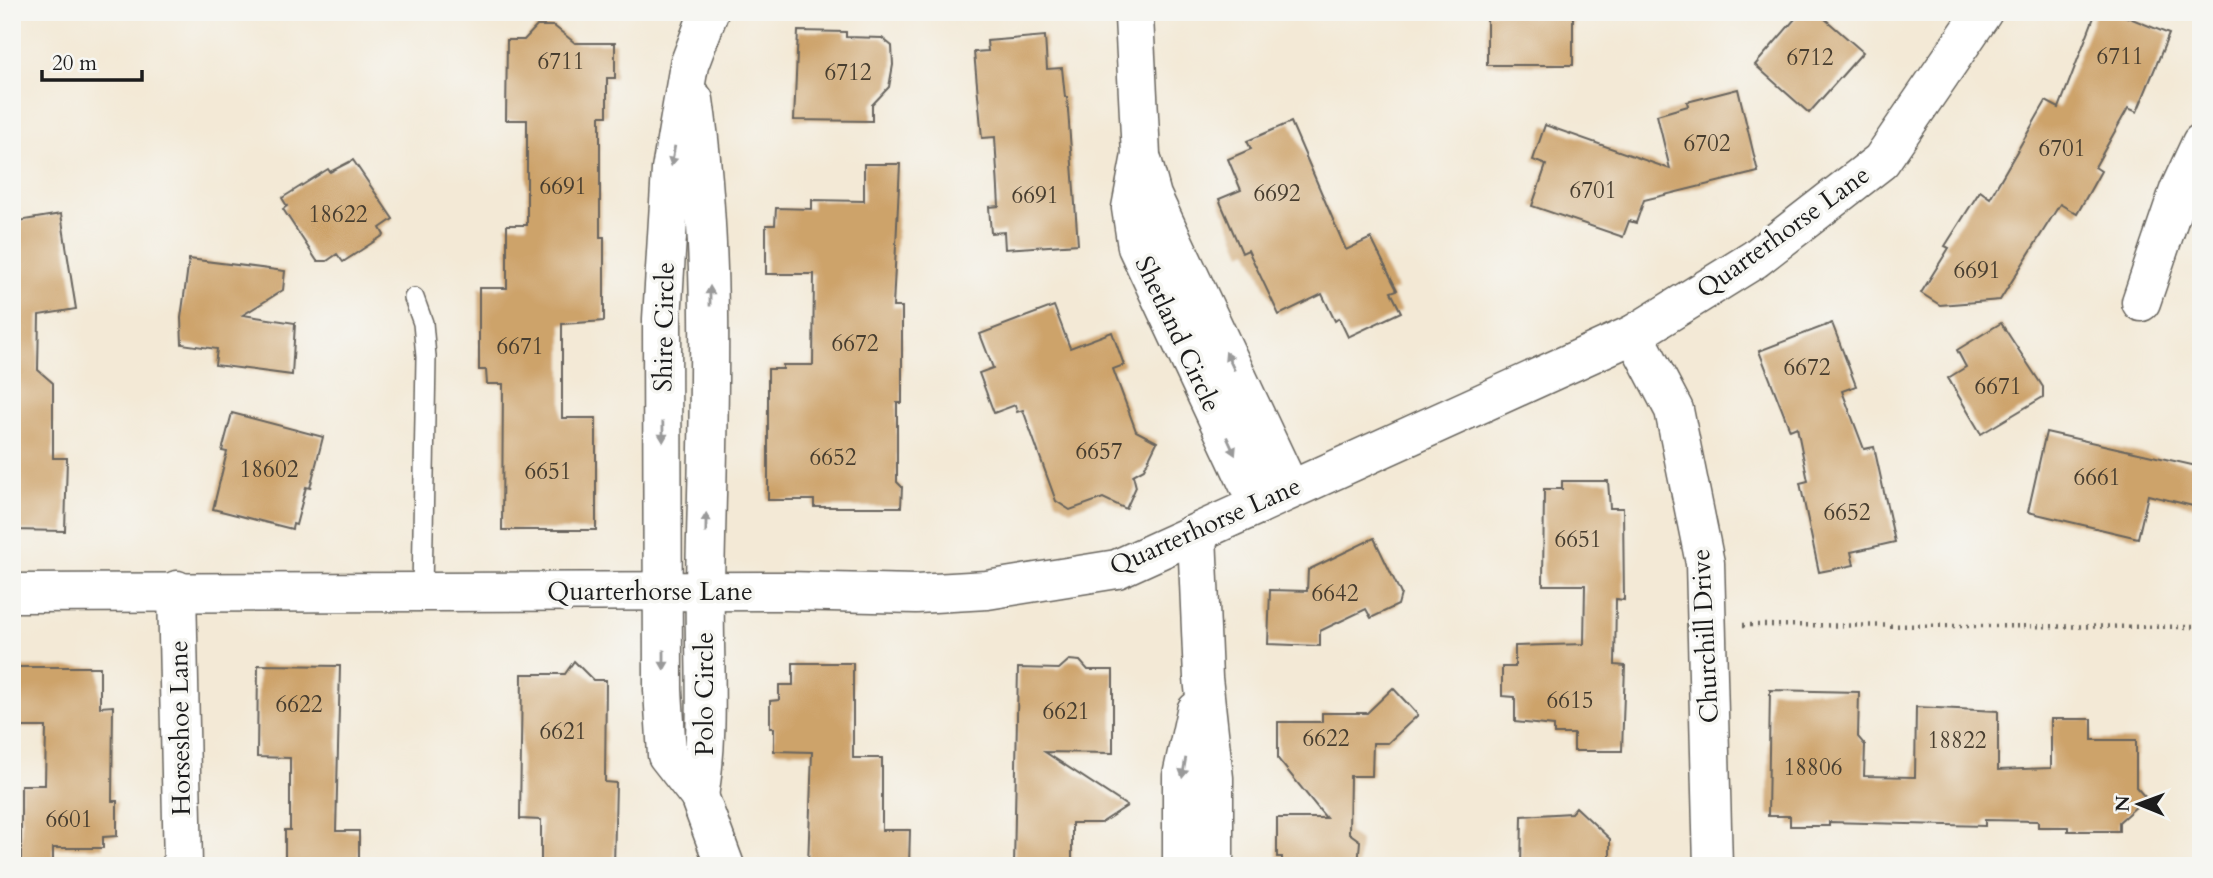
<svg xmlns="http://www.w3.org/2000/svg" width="2213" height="878" font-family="Cardo,serif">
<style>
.building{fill:#cda36b}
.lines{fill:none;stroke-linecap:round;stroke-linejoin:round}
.service-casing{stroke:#67645d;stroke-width:22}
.minor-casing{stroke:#67645d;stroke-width:41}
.path{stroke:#67645d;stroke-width:4.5;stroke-dasharray:2 5;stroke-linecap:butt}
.service{stroke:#fff;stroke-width:19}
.minor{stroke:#fff;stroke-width:38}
.oneway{fill:#999}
.labels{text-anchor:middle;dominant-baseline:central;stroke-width:7;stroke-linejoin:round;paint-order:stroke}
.number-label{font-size:23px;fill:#483e30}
.street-label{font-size:26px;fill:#1c1c1c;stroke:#f6f6f2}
</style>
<rect width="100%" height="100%" fill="#f6f6f2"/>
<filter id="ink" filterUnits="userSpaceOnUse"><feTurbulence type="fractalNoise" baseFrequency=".0143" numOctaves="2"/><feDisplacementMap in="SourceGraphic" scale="14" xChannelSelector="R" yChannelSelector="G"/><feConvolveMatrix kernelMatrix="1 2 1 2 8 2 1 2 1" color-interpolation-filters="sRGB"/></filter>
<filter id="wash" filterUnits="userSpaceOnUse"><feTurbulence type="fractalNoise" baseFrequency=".00686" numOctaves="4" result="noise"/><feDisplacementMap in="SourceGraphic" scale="28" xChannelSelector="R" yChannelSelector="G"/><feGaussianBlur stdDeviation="1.57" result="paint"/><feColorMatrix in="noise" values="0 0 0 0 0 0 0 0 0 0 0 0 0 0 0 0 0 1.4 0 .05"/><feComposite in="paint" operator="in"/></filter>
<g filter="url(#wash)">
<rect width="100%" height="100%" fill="#f3e9d6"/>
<g id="blocks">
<!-- building -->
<g class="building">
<polygon points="1487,12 1573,14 1573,65 1487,65"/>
<polygon points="1801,12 1817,12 1863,52 1809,113 1755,65"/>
<polygon points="2096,12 2115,12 2169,34 2137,112 2128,108 2095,167 2101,171 2077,214 2060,204 2000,300 1940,305 1921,293 1949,248 1945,246 1980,191 1990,198 2046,101 2059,108"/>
<polygon points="537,26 554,26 575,43 615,43 615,78 607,78 607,116 600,116 600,237 604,237 604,321 562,324 562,418 596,418 596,530 502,530 503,384 487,384 486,370 479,370 479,288 507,288 507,225 527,225 527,120 506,120 507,40 524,40"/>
<polygon points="798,31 846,32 846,37 882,38 892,46 893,65 889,87 872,105 872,121 794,120"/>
<polygon points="1045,36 1047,69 1062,68 1065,97 1067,97 1078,244 1005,249 1004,232 991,233 989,207 999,206 995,137 982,138 974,52 988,51 987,41"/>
<polygon points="1738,89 1758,172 1644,200 1636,223 1629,221 1623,237 1532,206 1546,165 1533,160 1545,125 1670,169 1657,115 1688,106 1687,102"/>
<polygon points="1291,122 1346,250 1371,238 1397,290 1391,292 1401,312 1348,337 1339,318 1335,321 1322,294 1279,315 1248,250 1242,253 1219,199 1241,190 1228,159 1251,149 1247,141"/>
<polygon points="353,160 393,219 380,228 384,235 343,262 337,254 327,261 317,261 283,209 287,206 282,198 328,169 330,172"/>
<polygon points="864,164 900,164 893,307 902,307 902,403 897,403 897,482 902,487 901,507 814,507 814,500 768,500 768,369 783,369 783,365 813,365 814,274 766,274 766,225 775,225 776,208 812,209 812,200 864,201"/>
<polygon points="61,214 76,309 39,315 38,370 53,383 53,458 67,458 65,531 12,530 12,222"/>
<polygon points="189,259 285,271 283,290 243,315 295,323 292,375 215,365 217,349 182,344 181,318"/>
<polygon points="1054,306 1070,348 1112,332 1124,365 1113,369 1136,431 1157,442 1144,469 1133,475 1136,487 1126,509 1103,498 1070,510 1056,501 1023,410 1017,412 1015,405 994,413 979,373 993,368 980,334"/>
<polygon points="1832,323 1856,386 1842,391 1864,449 1874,447 1895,542 1851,552 1854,565 1819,572 1800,483 1808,481 1797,427 1790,430 1759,351"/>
<polygon points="2001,323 2043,387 2043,397 1981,434 1948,378 1966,367 1957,350"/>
<polygon points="232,413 323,437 310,488 306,487 296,525 293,524 292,529 213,509 227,452 222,451"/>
<polygon points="2046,432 2201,467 2201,508 2148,495 2138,538 2028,512"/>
<polygon points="1562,481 1608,481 1610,508 1623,508 1624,600 1616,599 1615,665 1625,666 1622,751 1574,751 1574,734 1554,734 1554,726 1515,722 1515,697 1502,696 1502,667 1515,667 1515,646 1584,644 1585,585 1543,585 1544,489 1562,489"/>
<polygon points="1374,538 1401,594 1398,605 1371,618 1366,609 1320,631 1320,646 1268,644 1270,590 1307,591 1308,570"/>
<polygon points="1069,660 1080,661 1088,670 1113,670 1113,753 1045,752 1127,806 1101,823 1072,823 1072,866 1014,866 1018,668 1059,669"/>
<polygon points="574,661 593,680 606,680 605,782 616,783 614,866 541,866 541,820 520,819 522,674 565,674"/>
<polygon points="793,663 853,663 853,758 882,758 882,830 910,830 909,866 808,865 812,752 774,751 774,728 770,728 770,701 779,700 779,685 793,685"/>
<polygon points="258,665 340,666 336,831 359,831 359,866 285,866 285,830 290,830 290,758 257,757"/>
<polygon points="12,667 100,667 100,707 113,706 112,801 117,801 117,836 103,837 103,848 53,848 53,866 21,866 21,785 45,785 46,727 19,727 19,694 12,694"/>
<polygon points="1393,688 1418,715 1388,743 1373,743 1372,776 1350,776 1349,833 1360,841 1358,866 1282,866 1282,857 1277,857 1277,818 1326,818 1278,759 1278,722 1322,722 1322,713 1367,713"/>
<polygon points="1770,690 1859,692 1858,737 1865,745 1864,776 1915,777 1916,707 1998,711 1998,770 2051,768 2051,719 2092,719 2092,740 2136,740 2136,787 2146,798 2119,822 2119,831 2068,831 2068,827 2038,827 2038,821 1985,820 1985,826 1829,822 1829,826 1790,826 1790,816 1768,816"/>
<polygon points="1576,807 1610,839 1610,866 1521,866 1522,816 1571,813"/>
</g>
</g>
</g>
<g filter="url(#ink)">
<use href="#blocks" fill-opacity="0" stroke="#67645d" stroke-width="2"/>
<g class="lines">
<defs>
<polyline id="service" points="414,298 423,323 426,357 422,592"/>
<g id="minor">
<polyline points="709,12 689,65 671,170 662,319 663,690 667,755 699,796 725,866"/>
<polyline points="1134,17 1141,155 1131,208 1137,247 1258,505"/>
<path d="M694,100c23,161 14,322 11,484 -2,71 6,142 -6,212"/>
<polyline points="1143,163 1152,196 1290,489"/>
<polyline points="2141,302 2179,190 2201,143"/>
<polyline points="1634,334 1674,410 1705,563 1713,866"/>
<polyline points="1197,534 1203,678 1214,778 1214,866"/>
<polyline points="177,590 183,866"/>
<polyline points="12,593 787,591 916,594 987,590 1117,569 1634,334 1755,259 1881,161 1983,12"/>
<polyline points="1182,866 1182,776 1196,711"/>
</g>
</defs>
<!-- service casing -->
<use href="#service" class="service-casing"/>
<!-- minor casing -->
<use href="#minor" class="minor-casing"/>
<!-- path -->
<polyline class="path" points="1743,625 2201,627"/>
<!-- service -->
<use href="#service" class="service"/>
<!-- minor -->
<use href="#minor" class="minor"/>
</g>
<!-- one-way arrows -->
<defs><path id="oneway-solid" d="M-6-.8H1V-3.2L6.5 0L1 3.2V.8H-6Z" transform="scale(1.75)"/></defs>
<g class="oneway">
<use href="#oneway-solid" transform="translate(673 156) rotate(100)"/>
<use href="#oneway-solid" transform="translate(710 296) rotate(-90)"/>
<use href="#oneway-solid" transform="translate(1230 361) rotate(-115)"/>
<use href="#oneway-solid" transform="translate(663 432) rotate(89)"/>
<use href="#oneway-solid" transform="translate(1231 446) rotate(65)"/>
<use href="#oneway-solid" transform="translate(706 523) rotate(-89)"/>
<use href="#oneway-solid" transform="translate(664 660) rotate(90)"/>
<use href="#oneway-solid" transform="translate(1184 768) rotate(100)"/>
</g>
</g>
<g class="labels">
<!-- number labels -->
<g class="number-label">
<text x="2120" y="56">6711</text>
<text x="1810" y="57">6712</text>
<text x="561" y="61">6711</text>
<text x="848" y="72">6712</text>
<text x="1707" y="143">6702</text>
<text x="2062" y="148">6701</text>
<text x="563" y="186">6691</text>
<text x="1593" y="190">6701</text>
<text x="1277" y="193">6692</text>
<text x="1035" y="195">6691</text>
<text x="338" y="214">18622</text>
<text x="1977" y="270">6691</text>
<text x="855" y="343">6672</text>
<text x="520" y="346">6671</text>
<text x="1807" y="367">6672</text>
<text x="1998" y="386">6671</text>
<text x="1099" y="451">6657</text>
<text x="833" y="457">6652</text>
<text x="269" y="469">18602</text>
<text x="548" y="471">6651</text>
<text x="2097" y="477">6661</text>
<text x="1847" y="512">6652</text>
<text x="1578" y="539">6651</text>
<text x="1335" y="593">6642</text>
<text x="1570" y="700">6615</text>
<text x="299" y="704">6622</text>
<text x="1066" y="711">6621</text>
<text x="563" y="731">6621</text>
<text x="1326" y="738">6622</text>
<text x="1957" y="740">18822</text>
<text x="1813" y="767">18806</text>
<text x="69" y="819">6601</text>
</g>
<!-- street labels -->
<g class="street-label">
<text transform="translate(1783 232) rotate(-36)">Quarterhorse Lane</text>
<text transform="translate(664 327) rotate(-89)">Shire Circle</text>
<text transform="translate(1178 334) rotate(65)">Shetland Circle</text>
<text transform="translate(1205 526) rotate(-24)">Quarterhorse Lane</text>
<text x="650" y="591">Quarterhorse Lane</text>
<text transform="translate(1705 636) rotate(-93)">Churchill Drive</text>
<text transform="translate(704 694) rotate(-90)">Polo Circle</text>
<text transform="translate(180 728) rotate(-91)">Horseshoe Lane</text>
</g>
</g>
<!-- margin -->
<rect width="2213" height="878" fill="none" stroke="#f6f6f2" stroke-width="42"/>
<!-- north arrow -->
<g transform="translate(2139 804) rotate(271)" stroke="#f6f6f2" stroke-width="5" paint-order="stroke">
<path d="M0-5L12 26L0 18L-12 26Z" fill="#1c1c1c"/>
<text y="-10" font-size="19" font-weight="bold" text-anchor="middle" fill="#1c1c1c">N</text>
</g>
<!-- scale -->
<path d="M42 70v10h100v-10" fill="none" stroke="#1c1c1c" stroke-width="3.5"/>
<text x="52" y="70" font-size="21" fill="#1c1c1c" stroke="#f6f6f2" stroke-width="5" paint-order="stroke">20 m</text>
</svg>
